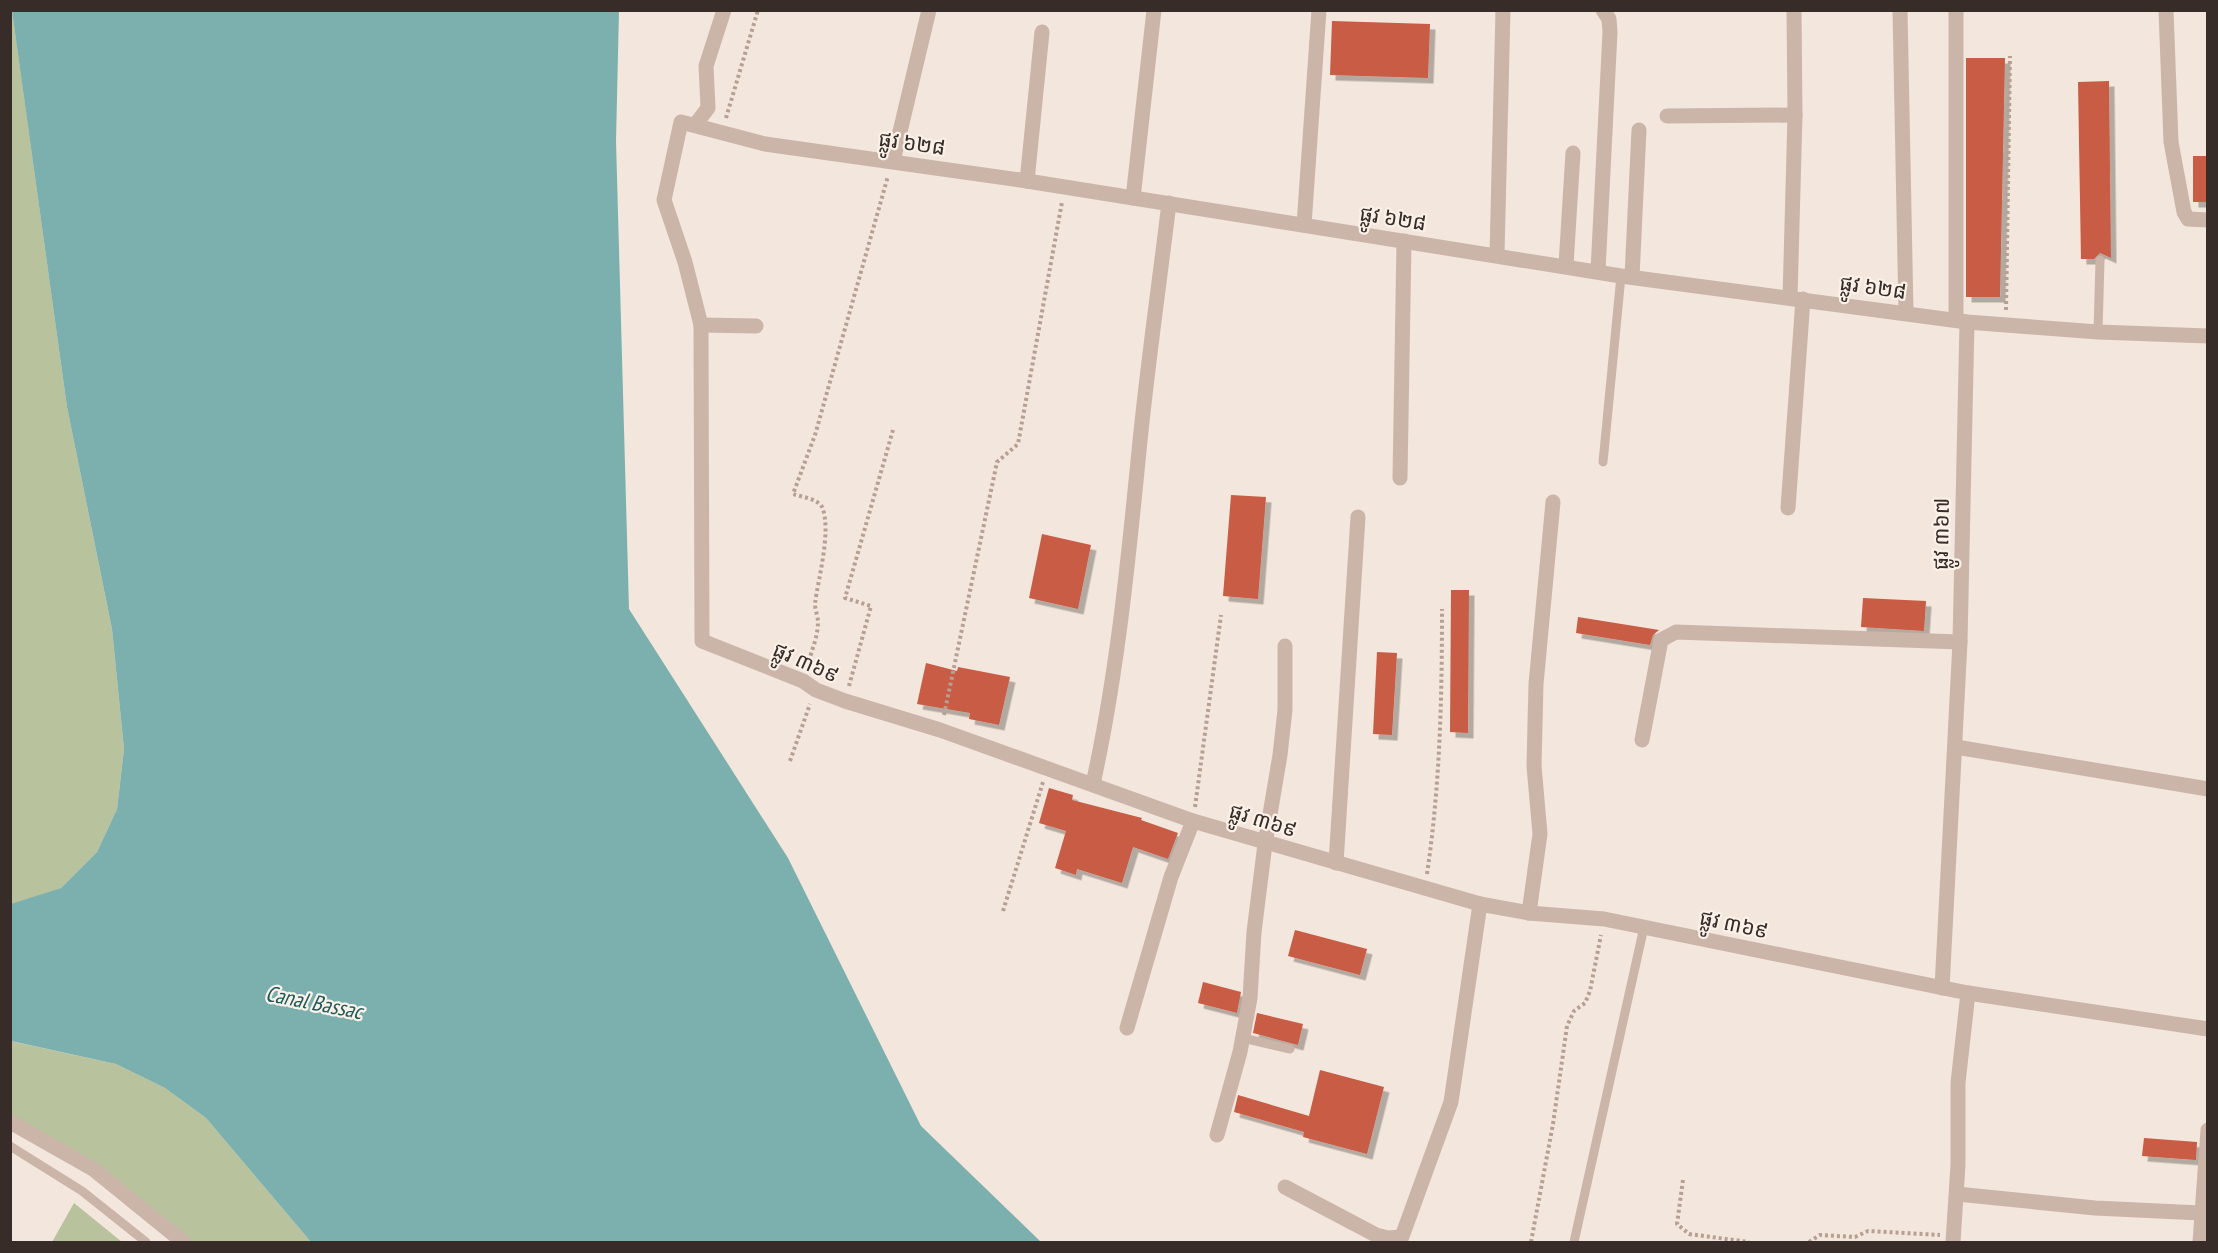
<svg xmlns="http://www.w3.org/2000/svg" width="2218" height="1253" font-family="'PT Sans Narrow','Noto Sans Khmer',sans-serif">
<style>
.green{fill:#b8c29c}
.water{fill:#7bb0ae}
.building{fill:#c85b45;filter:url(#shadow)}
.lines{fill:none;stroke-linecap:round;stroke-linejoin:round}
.path{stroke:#b79f92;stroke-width:4;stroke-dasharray:3 3;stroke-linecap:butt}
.lane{stroke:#cbb5a8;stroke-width:9}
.street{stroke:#cbb5a8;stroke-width:15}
.labels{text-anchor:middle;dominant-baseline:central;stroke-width:4.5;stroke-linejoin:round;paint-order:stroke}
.street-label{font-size:21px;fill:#382c28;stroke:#faf1e9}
.water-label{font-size:22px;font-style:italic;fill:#1d5a59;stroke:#faf1e9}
</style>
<defs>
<filter id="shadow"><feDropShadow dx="5.5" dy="5.5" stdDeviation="0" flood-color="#0004"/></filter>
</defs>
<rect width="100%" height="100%" fill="#f3e6dc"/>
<!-- green -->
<g class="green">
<polygon points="12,10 67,407 112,629 124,749 117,809 97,852 61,888 14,904 11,904"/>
<polygon points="10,1041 116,1064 165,1088 206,1118 311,1242 183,1242 172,1231 11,1122"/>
<polygon points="74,1203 122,1242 52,1242"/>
</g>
<!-- water -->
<polygon class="water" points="12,11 619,11 616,141 629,609 788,858 921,1126 1041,1242 311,1242 206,1118 165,1088 116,1064 11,1041 11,904 61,888 97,852 117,809 124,749 112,629 67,407"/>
<!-- building -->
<g class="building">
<polygon points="1332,21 1430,24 1428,78 1330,75"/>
<polygon points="1966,58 2005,58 2000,297 1966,297"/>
<polygon points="2109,81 2111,258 2100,253 2094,259 2081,259 2078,82"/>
<rect x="2193" y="156" width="15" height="46"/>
<polygon points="1231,495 1266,497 1258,599 1223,596"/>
<polygon points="1042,534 1091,545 1078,609 1029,598"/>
<polygon points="1451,590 1469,590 1468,733 1450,732"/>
<polygon points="1863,598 1926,601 1924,631 1861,627"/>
<polygon points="1578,617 1659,630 1653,635 1650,645 1576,633"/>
<polygon points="1377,652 1397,653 1392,735 1373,734"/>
<polygon points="926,663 957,671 958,667 1010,677 999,725 969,719 970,713 917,704"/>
<polygon points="1049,788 1073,795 1072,800 1142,818 1141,820 1178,833 1168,859 1133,847 1122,883 1077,869 1076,875 1055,868 1066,831 1039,823"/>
<polygon points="1295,930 1367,949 1360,975 1288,956"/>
<polygon points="1203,982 1241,992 1237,1013 1198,1003"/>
<polygon points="1257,1013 1303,1024 1298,1045 1253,1033"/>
<polygon points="1320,1070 1384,1087 1367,1154 1303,1137 1304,1132 1234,1112 1238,1095 1309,1116"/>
<polygon points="2144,1138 2197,1142 2196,1160 2142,1156"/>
</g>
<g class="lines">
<!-- path -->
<g class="path">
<polyline points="726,118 758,10"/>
<polyline points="2006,310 2010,56"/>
<path d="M807,667c4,-15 11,-30 11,-45 0,-6 -3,-12 -3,-18 3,-25 17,-74 7,-97 -4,-8 -20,-10 -29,-13l22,-59 73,-259"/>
<polyline points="849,686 871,606 845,598 893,430"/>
<polyline points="944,715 997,462 1018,444 1062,202"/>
<polyline points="790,761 810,704"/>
<polyline points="1195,807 1221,615"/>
<path d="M1427,874c13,-88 15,-176 15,-265"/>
<polyline points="1003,911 1043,782"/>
<polyline points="1683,1180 1677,1224 1689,1234 1749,1242"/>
<polyline points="1531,1242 1553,1124 1567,1026 1574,1011 1585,1003 1590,991 1601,935"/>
<polyline points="1809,1242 1820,1235 1855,1237 1868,1231 1940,1235"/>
</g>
<!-- lane -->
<g class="lane">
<polyline points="2098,332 2100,260"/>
<polyline points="1603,462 1621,276"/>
<polyline points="1243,1038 1290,1049"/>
<polyline points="10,1146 82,1191 146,1242"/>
<polyline points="1574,1242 1644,927"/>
</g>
<!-- street -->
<g class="street">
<polyline points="1900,10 1906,313"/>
<polyline points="2166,10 2171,142 2184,212 2188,219 2208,220"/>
<polyline points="1667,116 1795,115"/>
<polyline points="695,125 708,108 706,66 724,10"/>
<polyline points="893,161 929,10"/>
<polyline points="1027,181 1042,32"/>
<polyline points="1133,198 1154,10"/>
<polyline points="1304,225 1319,10"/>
<polyline points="1497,254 1503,10"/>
<polyline points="1566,265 1573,153"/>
<polyline points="1598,271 1610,32 1609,19 1603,10"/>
<polyline points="1632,277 1639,130"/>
<polyline points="1790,298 1795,115 1794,10"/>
<polyline points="1956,320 1956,10"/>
<polyline points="701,325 756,326"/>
<polyline points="2208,336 2098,332 1967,322 1621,276 1027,181 765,144 681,122 664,200 685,262 701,325 702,641 803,681 816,690 845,701 940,730 1193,821 1480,904 1529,913 1604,919 1968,993 2208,1029"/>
<polyline points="1400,478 1404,241"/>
<polyline points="1788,508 1803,299"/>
<polyline points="1642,740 1661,640 1676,632 1960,642"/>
<polyline points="1956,747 2208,789"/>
<path d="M1093,784c24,-109 35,-221 46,-333 8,-83 20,-165 30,-248"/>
<polyline points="1336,863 1358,517"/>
<polyline points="1529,913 1540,834 1534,766 1536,684 1553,502"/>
<polyline points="1942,988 1960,642 1967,322"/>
<polyline points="1127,1028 1171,877 1193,821"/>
<polyline points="10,1122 93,1169 183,1242"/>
<polyline points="1217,1135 1240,1052 1250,998 1254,932 1265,844 1280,755 1285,710 1285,646"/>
<polyline points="1285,1187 1376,1235 1388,1238 1401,1237"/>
<polyline points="1957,1194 2095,1208 2201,1213"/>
<polyline points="1400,1242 1451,1102 1480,904"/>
<polyline points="1953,1242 1958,1165 1958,1083 1968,993"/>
<polyline points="2200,1242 2208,1130"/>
</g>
</g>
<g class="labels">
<!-- street labels -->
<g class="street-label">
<text transform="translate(912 143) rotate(8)">ផ្លូវ ៦២៨</text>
<text transform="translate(1393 218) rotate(9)">ផ្លូវ ៦២៨</text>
<text transform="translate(1873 287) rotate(8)">ផ្លូវ ៦២៨</text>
<text transform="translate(1941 534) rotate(-89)">ផ្លូវ ៣៦៧</text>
<text transform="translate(806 662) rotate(24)">ផ្លូវ ៣៦៩</text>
<text transform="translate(1263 820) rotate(17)">ផ្លូវ ៣៦៩</text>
<text transform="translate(1734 924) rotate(12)">ផ្លូវ ៣៦៩</text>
</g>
<!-- water labels -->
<g class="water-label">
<text transform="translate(314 1002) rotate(11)">Canal Bassac</text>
</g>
</g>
<!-- border -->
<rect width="2218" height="1253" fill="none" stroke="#382c28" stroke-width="24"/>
</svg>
